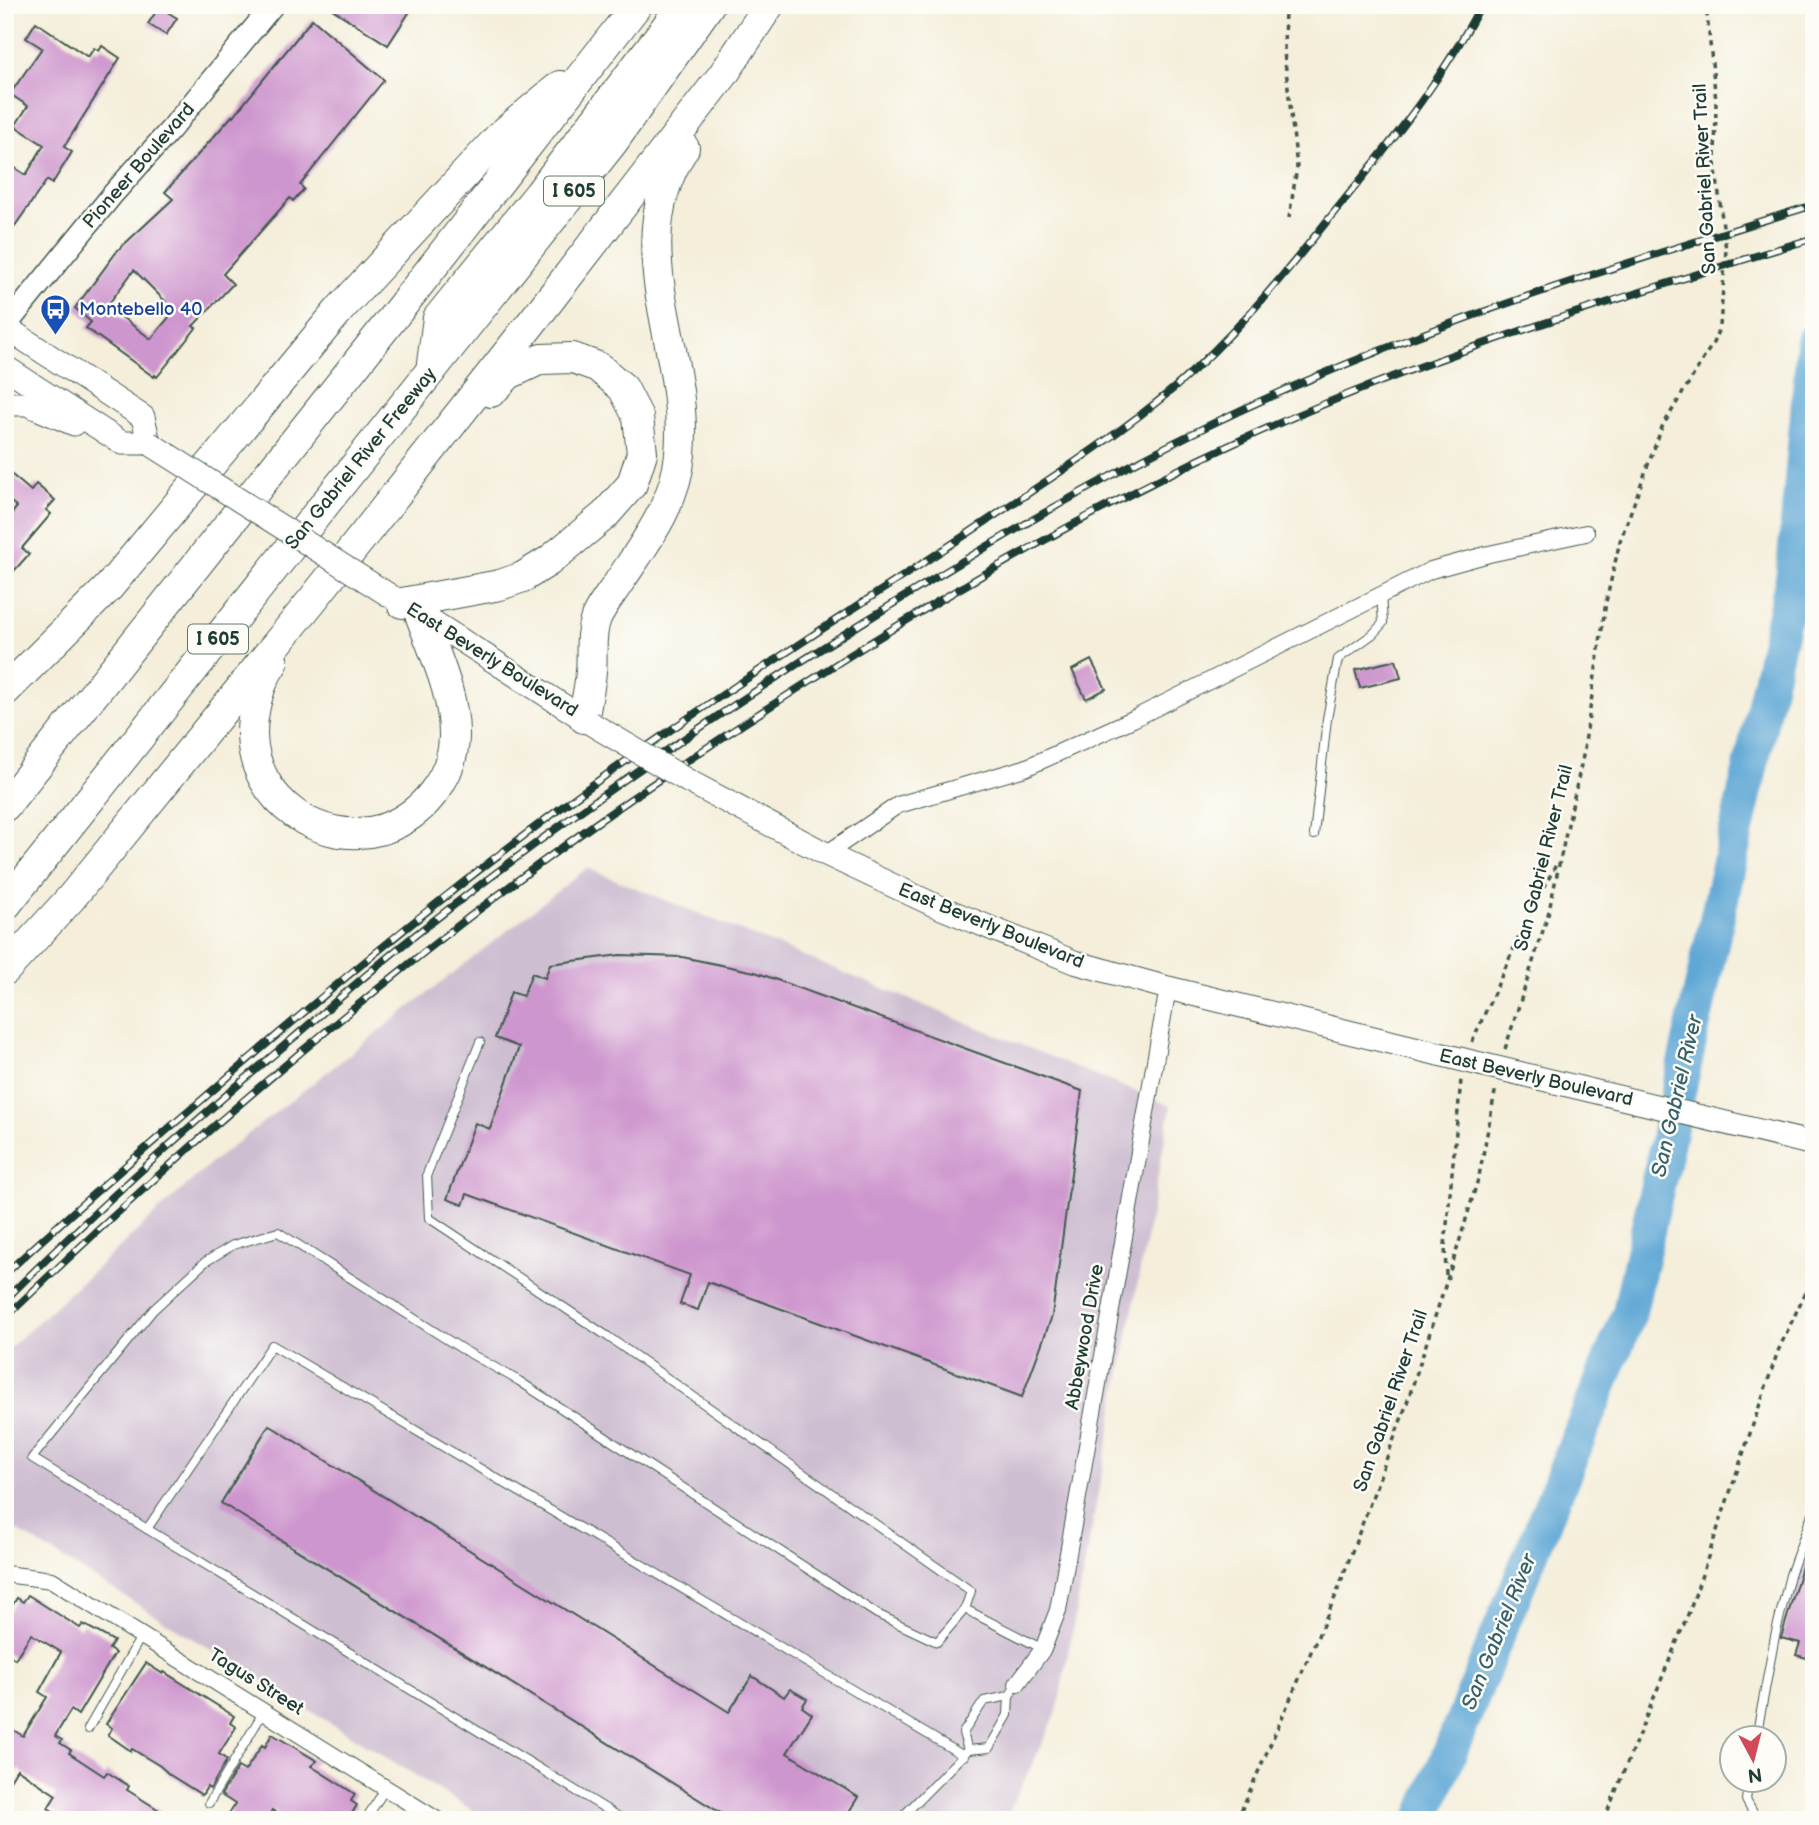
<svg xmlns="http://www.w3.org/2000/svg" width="1819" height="1825" font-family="'Balsamiq Sans',sans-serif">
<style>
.industrial{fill:#cebed1}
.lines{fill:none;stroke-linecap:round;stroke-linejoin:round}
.river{stroke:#5ea7d5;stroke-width:35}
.building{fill:#ce96ce;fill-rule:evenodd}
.service-casing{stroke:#3f584d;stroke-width:10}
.minor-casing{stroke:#3f584d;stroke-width:18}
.tertiary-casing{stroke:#3f584d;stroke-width:24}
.secondary-casing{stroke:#3f584d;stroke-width:25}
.motorway-casing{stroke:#3f584d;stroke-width:32}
.path{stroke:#3f584d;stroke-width:3.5;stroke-dasharray:5 5;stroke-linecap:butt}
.service{stroke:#fff;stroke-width:8}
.minor{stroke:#fff;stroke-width:16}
.tertiary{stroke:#fff;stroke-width:21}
.secondary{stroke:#fff;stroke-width:23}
.motorway{stroke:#fff;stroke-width:30}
.rail-casing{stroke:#1f3d34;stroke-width:8}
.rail{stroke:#fdfcf7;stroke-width:5;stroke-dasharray:16;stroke-linecap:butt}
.secondary-bridge-casing{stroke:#3f584d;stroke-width:25;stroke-linecap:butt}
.secondary-bridge{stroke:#fff;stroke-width:23}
.labels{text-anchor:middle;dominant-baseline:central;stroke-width:5;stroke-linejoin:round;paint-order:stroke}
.shield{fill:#fdfcf7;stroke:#62766e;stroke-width:2}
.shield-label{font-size:18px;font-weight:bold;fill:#1f3d34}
.street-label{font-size:19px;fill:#1f3d34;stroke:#fdfcf7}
.transit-label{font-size:19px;fill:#164399;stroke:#fdfcf7;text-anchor:start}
.water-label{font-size:21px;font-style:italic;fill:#35626c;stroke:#fdfcf7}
</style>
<rect width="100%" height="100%" fill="#fdfcf7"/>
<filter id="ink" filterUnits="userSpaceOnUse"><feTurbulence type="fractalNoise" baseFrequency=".0143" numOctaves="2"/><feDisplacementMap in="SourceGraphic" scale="14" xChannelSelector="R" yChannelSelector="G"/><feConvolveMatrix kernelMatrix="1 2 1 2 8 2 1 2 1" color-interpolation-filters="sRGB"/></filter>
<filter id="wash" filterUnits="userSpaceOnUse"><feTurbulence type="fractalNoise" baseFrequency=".00686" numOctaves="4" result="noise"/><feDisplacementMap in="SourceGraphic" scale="28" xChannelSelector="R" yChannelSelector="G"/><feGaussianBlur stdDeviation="1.57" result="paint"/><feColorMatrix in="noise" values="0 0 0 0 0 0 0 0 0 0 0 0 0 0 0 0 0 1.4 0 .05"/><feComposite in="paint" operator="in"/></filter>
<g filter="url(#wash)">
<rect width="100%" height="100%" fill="#f4eeda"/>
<!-- industrial -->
<polygon class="industrial" points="587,868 1171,1106 1057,1712 1005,1820 488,1820 5,1523 5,1352 210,1164"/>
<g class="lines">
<!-- river -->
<polyline class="river" points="1422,1820 1629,1314 1793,576 1814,340"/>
</g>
<g id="blocks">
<!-- building -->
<g class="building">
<polygon points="326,5 414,5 388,45"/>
<polygon points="159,7 177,18 166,35 148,24"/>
<path d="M312,19l72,61 -84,105 4,4 -11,12 -3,-3 -67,76 10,10 -40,42 3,2 -39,49 -2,-2 -1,2 -68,-49 5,-6 -16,-14 43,-58 55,-51 -8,-7 67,-76 1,1zM134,270l31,31 -2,1 2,3 -3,3 8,8 -19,23 -44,-33z"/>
<polygon points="36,22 88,57 94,48 99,51 102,46 120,58 64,147 72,152 52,184 47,180 5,240 5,183 15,168 26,175 44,145 15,126 28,106 10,94 42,48 26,38"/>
<polygon points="5,469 31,491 36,484 55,500 46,510 51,514 22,548 29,554 14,571 5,565 5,521 17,507 5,497"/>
<polygon points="1091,660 1106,689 1086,699 1072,670"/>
<polygon points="1396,660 1401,678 1360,688 1355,670"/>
<polygon points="620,955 682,957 755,972 1082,1091 1052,1316 1022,1397 708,1282 698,1310 680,1304 690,1275 467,1194 463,1205 447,1199 475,1123 490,1129 519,1047 495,1038 511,992 523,996 532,973 545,978 550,964"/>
<polygon points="269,1425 729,1712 752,1676 784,1697 790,1689 807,1699 802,1707 812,1714 787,1753 858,1797 844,1820 732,1820 221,1503"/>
<polygon points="1810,1539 1814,1539 1814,1660 1796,1655 1800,1643 1781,1638"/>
<polygon points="28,1595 80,1628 83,1624 114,1641 109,1649 115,1653 78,1715 71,1710 55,1736 62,1740 60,1743 71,1750 69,1753 104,1776 107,1772 129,1786 127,1790 175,1820 67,1820 48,1808 56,1795 17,1769 5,1788 5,1725 23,1736 47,1697 39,1692 61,1652 31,1634 15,1659 5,1652 5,1617 17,1598 23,1602"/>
<polygon points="146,1663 163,1674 164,1672 234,1716 230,1723 236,1727 219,1754 227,1760 210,1789 207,1787 202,1795 170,1775 160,1766 132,1749 131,1751 108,1735 112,1728 106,1724"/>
<polygon points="272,1734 317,1761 311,1766 355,1794 351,1801 357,1805 348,1820 286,1820 272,1810 266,1820 225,1820 235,1804 221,1795 238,1767 245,1771 262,1745 265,1747"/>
</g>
</g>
</g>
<g filter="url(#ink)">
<use href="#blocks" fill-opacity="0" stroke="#3f584d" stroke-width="2"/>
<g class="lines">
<defs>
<g id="service">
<polyline points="1314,835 1327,719 1338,659 1373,634 1383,623 1381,595"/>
<polyline points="480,1042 427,1174 429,1218 607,1336 971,1591 965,1609"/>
<polyline points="147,1529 32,1458 153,1310 205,1262 233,1245 278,1232 462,1349 519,1381 877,1614 937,1642 965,1609 1043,1649"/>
<polyline points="1009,1696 984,1701 963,1733 968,1750 989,1748 1008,1715 1009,1696 1017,1684"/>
<polyline points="88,1729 142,1635"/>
<polyline points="1756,1738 1775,1636 1790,1575 1811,1517 1814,1517"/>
<polyline points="1749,1780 1746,1800 1757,1820"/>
<polyline points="209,1803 264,1711"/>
<polyline points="365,1820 386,1788"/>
<polyline points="624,1820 147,1529 272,1345 964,1756"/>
<polyline points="899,1820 966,1752"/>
</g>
<g id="minor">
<polyline points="826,854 898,805 1025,768 1133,719 1431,570 1489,554 1586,533"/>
<polyline points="5,1574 52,1580 437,1820"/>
<polyline points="1017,1684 1043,1649 1058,1610 1168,988"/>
</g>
<polyline id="tertiary" points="5,327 113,194 171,129 273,5"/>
<g id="secondary">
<polyline points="5,327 143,417 149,443 122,443 5,367"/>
<polyline points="5,404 27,404 74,424"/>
<polyline points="416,611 590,723"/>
<polyline points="688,781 826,854 932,904 1074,962 1168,988 1480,1064"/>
</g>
<g id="motorway">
<polyline points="431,371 438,318 539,194 683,5"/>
<polyline points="402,603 500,585 523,577 549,561 605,515 632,484 642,453 638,417 623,388 598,367 573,358 541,359 509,374 491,392"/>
<path d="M273,663c-14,19 -21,48 -21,71 1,66 68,114 131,95 39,-13 70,-51 71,-92 1,-42 -20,-84 -34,-123"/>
<polyline points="5,691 109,587 340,309 501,135 560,86"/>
<path d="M584,718c2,-16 6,-32 7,-47 2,-19 -2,-35 5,-53 5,-12 16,-25 23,-36 26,-39 57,-79 61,-128 10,-105 -61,-207 4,-306"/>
<polyline points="5,806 391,320 637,5"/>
<polyline points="5,906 613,142 709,5"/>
<polyline points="5,970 71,898 314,598 544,307 723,75 769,5"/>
</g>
</defs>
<!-- service casing -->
<use href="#service" class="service-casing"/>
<!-- minor casing -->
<use href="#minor" class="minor-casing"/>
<!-- tertiary casing -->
<use href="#tertiary" class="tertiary-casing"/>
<!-- secondary casing -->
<use href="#secondary" class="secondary-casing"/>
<!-- motorway casing -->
<use href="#motorway" class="motorway-casing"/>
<!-- path -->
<g class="path">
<polyline points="1285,5 1284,52 1297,167 1289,218"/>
<polyline points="1472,1042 1527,919 1557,863"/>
<polyline points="1505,1049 1548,915 1583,756 1606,602 1620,541 1662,427 1713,343 1720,326 1726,250 1715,163 1716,101 1706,5"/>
<polyline points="1446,1275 1445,1245 1461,1080"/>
<polyline points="1237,1820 1336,1595 1406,1406 1458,1246 1479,1176 1496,1087"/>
<polyline points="1604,1820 1691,1607 1778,1351 1814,1274"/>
</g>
<!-- service -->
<use href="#service" class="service"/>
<!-- minor -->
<use href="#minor" class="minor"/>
<!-- tertiary -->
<use href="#tertiary" class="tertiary"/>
<!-- secondary -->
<use href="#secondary" class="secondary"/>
<!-- motorway -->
<use href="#motorway" class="motorway"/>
<defs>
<g id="rail">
<path d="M5,1274c62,-58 127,-114 192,-170 126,-110 255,-217 391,-316 133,-96 273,-183 409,-274 60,-40 121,-79 177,-126 57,-49 106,-108 153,-167 56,-68 113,-137 154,-216"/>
<path d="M5,1300c91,-91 187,-177 286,-260 41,-35 81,-71 123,-104 141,-111 288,-213 440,-308 118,-74 239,-147 364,-207 191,-92 394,-154 596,-216"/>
<path d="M5,1318c164,-158 339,-308 521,-444 95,-71 193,-135 293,-199 135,-86 274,-167 420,-234 185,-85 381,-143 575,-203"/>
</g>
</defs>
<!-- rail casing -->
<use href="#rail" class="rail-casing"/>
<!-- rail -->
<use href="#rail" class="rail"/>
<defs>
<g id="secondary-bridge">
<polyline points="149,443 392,597"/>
<polyline points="590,723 688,781"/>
<polyline points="1480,1064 1814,1144"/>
</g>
</defs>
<!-- secondary-bridge casing -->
<use href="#secondary-bridge" class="secondary-bridge-casing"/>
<!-- secondary-bridge -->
<use href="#secondary-bridge" class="secondary-bridge"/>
</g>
</g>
<!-- icons -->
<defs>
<symbol id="bus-pin" viewBox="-11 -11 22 30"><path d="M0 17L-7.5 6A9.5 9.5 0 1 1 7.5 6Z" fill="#1a4fb4" stroke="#fdfcf7"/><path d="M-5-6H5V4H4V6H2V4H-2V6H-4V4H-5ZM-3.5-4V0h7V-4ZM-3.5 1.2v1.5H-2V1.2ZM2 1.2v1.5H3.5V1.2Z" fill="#fff"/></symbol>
</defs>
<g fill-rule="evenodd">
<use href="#bus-pin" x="38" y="292" width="35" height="47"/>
</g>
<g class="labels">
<!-- shield labels -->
<g class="shield">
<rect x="544" y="176.5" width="60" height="29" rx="5"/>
<rect x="188" y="624.5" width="60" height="29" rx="5"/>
</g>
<g class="shield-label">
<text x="574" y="191">I 605</text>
<text x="218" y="639">I 605</text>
</g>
<!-- street labels -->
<g class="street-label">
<text transform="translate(139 166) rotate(-49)">Pioneer Boulevard</text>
<text transform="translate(1705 179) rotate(-93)">San Gabriel River Trail</text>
<text transform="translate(361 459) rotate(-51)">San Gabriel River Freeway</text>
<text transform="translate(492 660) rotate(32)">East Beverly Boulevard</text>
<text transform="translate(1544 858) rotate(-76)">San Gabriel River Trail</text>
<text transform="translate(991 926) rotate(22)">East Beverly Boulevard</text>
<text transform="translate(1536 1078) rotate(13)">East Beverly Boulevard</text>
<text transform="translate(1085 1337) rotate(-80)">Abbeywood Drive</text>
<text transform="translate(1391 1401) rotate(-71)">San Gabriel River Trail</text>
<text transform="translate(256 1682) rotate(32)">Tagus Street</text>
</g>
<!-- transit labels -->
<g class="transit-label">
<text x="79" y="309">Montebello 40</text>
</g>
<!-- water labels -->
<g class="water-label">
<text transform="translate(1677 1096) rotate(-77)">San Gabriel River</text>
<text transform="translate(1499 1632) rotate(-68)">San Gabriel River</text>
</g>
</g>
<!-- margin -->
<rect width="1819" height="1825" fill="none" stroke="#fdfcf7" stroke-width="28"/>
<!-- north arrow -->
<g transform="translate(1753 1759) rotate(173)"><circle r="33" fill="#fdfcf7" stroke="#a4b0a9" stroke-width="2"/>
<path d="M0-5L12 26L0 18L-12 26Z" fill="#d1495b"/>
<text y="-10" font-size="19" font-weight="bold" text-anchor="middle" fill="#1f3d34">N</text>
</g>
</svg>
